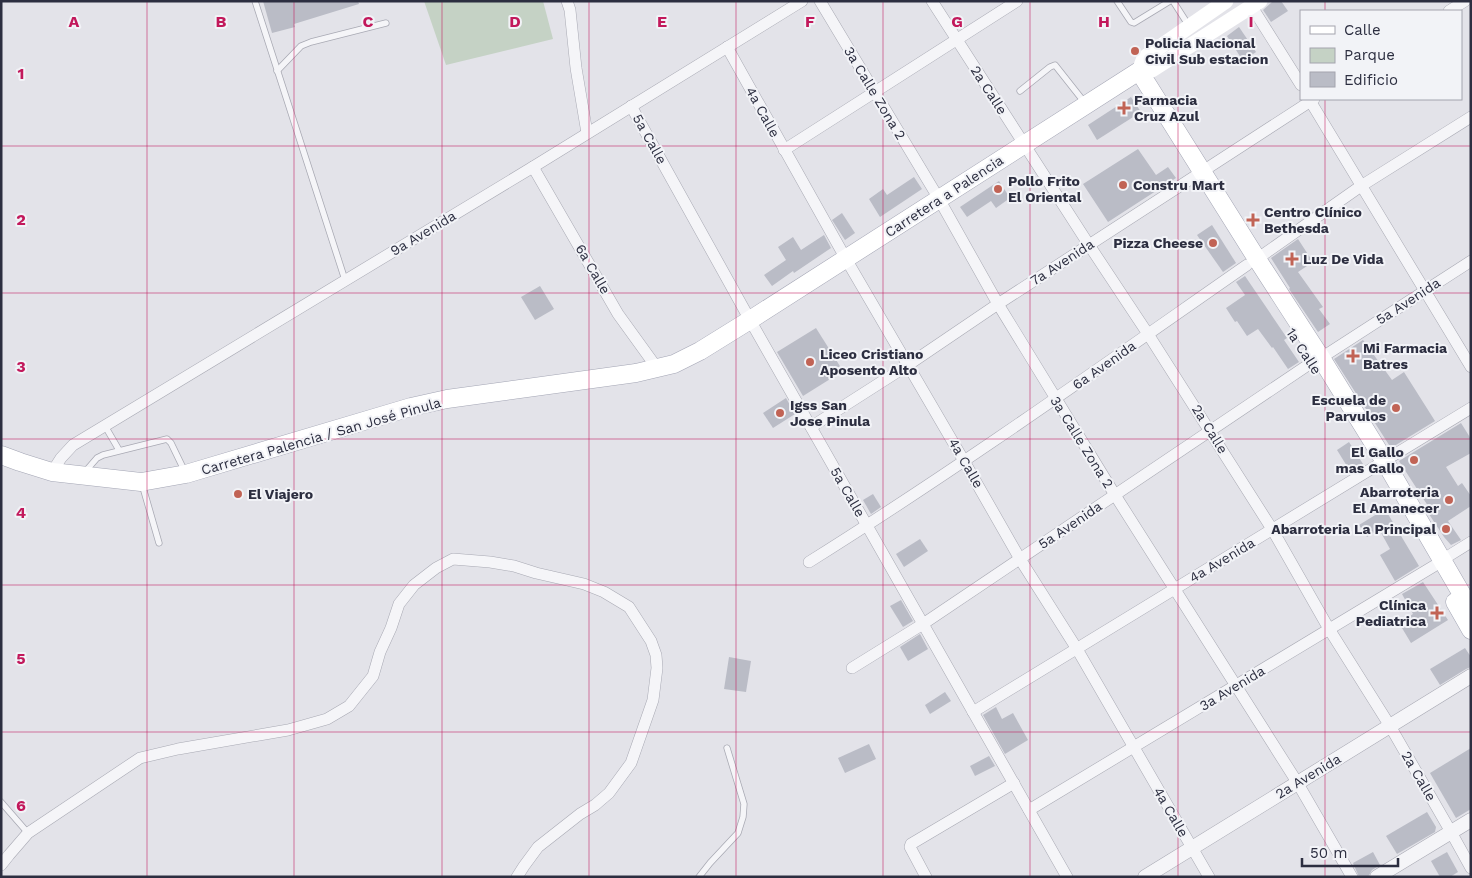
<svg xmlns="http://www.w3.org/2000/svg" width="1472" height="878" font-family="'Work Sans',sans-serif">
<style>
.green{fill:#c5d2c5}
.building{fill:#babcc6}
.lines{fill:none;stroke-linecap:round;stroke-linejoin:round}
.service-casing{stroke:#a8a9b3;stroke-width:7}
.minor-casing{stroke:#a8a9b3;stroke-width:12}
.tertiary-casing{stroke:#a8a9b3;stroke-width:15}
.primary-casing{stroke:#a3a5b4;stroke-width:19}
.service{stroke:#f5f5f8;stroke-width:5.5}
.minor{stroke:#f5f5f8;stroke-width:11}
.tertiary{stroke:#f5f5f8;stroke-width:14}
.secondary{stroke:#fff;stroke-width:15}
.primary{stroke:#fff;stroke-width:18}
.grid{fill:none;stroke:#c2185b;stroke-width:1;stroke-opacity:0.55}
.poi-dot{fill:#c16355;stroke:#f2f3f7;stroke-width:2}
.labels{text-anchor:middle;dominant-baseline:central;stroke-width:4;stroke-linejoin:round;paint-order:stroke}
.poi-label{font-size:14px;font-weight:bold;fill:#2c2e40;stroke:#f2f3f7;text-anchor:start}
.street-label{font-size:14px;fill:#2c2e40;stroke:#f2f3f7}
.grid-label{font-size:16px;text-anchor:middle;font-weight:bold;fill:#c2185b;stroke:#f2f3f7;stroke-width:4;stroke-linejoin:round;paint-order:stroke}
</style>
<rect width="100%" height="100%" fill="#e3e3e9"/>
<!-- green -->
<polygon class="green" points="424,1 543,1 553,39 446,65"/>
<!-- building -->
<g class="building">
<polygon points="263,1 358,1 359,4 294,24 295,27 272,33"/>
<polygon points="1273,1 1281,1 1288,11 1271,22 1263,10"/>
<polygon points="1239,27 1256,52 1243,61 1227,36"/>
<polygon points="1131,97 1141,112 1097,140 1088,125"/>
<polygon points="1138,149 1156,175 1168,167 1176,178 1108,222 1083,184"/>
<polygon points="914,177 922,189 880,217 869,199 883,189 887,195"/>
<polygon points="999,181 1010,198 996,208 991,201 967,217 960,207"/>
<polygon points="842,213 855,233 845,240 832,220"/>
<polygon points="1212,225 1236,263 1223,272 1197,235"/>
<polygon points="824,235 831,248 794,273 793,271 772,286 764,275 786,260 778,247 793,237 801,250"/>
<polygon points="1298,239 1313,262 1298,272 1323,307 1319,309 1330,324 1318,332 1289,289 1290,288 1271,258"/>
<polygon points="1245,276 1287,338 1284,340 1299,362 1288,369 1273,347 1272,348 1258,329 1247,336 1237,321 1235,322 1226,308 1245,295 1236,282"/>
<polygon points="540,286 554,309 535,320 521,297"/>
<polygon points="816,328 843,371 803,396 777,352"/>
<polygon points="1363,340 1392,380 1404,372 1435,421 1391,448 1334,359"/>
<polygon points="786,398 795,414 773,428 763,413"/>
<polygon points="1461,423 1471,439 1471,453 1446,467 1458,486 1462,483 1471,496 1471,506 1448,521 1461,540 1451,545 1444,537 1425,508 1428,506 1399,461"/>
<polygon points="1349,442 1363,464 1350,471 1337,450"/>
<polygon points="873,494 881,507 871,514 863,500"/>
<polygon points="1385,509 1419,566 1395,581 1380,555 1390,549 1379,529 1367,537 1359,525"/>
<polygon points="920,539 928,551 904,567 896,554"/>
<polygon points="1423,582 1448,620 1411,643 1399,623 1413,614 1402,594"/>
<polygon points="901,600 913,621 903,627 890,606"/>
<polygon points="920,634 928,649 908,661 900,647"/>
<polygon points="1465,648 1471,657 1471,667 1466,669 1440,685 1430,669"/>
<polygon points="729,657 751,661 746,692 724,689"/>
<polygon points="945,692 951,701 930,714 925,705"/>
<polygon points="996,707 1002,719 1013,713 1028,740 1005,754 983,715"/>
<polygon points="869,744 876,759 845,773 838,758"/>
<polygon points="1471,748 1471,809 1456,818 1430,773"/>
<polygon points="989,756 995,766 975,776 970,766"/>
<polygon points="1427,812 1436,827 1435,832 1397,854 1386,836"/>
<polygon points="1373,852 1380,865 1372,870 1368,877 1359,877 1353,863"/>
<polygon points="1447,852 1458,872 1450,877 1440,877 1431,861"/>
</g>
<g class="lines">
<defs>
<g id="service">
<polyline points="255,1 345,280"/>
<polyline points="1117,1 1131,22 1134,23 1170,1"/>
<polyline points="1173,1 1189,26"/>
<polyline points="277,71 301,46 311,42 386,23"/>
<polyline points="1020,91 1050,67 1055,65 1085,103"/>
<polyline points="105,426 119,450"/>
<polyline points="84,473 97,458 103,455 167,439 171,443 185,472"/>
<polyline points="142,484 159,543"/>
<polyline points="1,802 28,833"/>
<polyline points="699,877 710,863 738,833 743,817 744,804 727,748"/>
</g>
<g id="minor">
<polyline points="567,1 570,10 576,68 587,133"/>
<polyline points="820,1 939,199 998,304 1115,495 1297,782 1352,877"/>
<polyline points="932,1 1089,245 1148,334 1272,529 1329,629 1390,726 1451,832 1471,868"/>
<polyline points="1252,7 1301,85"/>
<polyline points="1449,11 1465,1"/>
<polyline points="727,47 846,259 964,461 1020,559 1077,649 1209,877"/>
<polyline points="1309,99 1471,367"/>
<polyline points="631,106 750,320 1067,877"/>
<polyline points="784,150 1017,1"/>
<polyline points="533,167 618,314 657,368"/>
<polyline points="1257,259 1361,186 1471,117"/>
<polyline points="1321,358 1471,261"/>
<polyline points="811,427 908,365 998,304 1314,99"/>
<polyline points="52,472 61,458 73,445 533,167 802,1"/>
<polyline points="1442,560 1471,542"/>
<path d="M809,562c150,-94 293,-196 438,-297"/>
<polyline points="852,668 923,624 1311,363"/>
<polyline points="973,712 1471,408"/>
<polyline points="1029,810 1434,566"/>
<polyline points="1,865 9,855 28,833 140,758 178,749 288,730 327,719 349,706 373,676 380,652 391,628 399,604 414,585 436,568 453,559 490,562 514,566 536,573 584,584 604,592 629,607 651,641 656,655 657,668 653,700 631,763 609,793 595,805 580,814 538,847 524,866 517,877"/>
<polyline points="926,877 910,847 911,844 1014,783"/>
</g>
<g id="tertiary">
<polyline points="1145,877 1471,676"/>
<polyline points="1377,877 1471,820"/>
</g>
<g id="primary">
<polyline points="1,455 20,462 52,472 141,482 186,474 411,407 447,399 636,373 674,364 700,351 750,320 1139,71 1257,259 1321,358 1384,460 1471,610"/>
<polyline points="1455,602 1471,630"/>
</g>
</defs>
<!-- service casing -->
<use href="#service" class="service-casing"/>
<!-- minor casing -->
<use href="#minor" class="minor-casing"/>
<!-- tertiary casing -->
<use href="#tertiary" class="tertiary-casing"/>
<!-- primary casing -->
<use href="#primary" class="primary-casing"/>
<!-- service -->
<use href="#service" class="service"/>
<!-- minor -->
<use href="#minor" class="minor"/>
<!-- tertiary -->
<use href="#tertiary" class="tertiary"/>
<!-- secondary -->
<g class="secondary">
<polyline points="1139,71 1152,70 1260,1"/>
<polyline points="1139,71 1144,58 1226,1"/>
</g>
<!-- primary -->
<use href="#primary" class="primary"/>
</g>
<!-- grid -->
<path class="grid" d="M147,1v876M294,1v876M442,1v876M589,1v876M736,1v876M883,1v876M1030,1v876M1178,1v876M1325,1v10M1325,99v778M1,146h1470M1,293h1470M1,439h1470M1,585h1470M1,732h1470"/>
<!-- markers -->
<g class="poi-dot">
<circle cx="1135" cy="51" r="5"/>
<path d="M1121.5 100.5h5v5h5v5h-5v5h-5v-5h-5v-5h5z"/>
<circle cx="1123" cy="185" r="5"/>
<circle cx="998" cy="189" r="5"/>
<path d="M1250.5 212.5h5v5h5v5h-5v5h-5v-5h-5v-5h5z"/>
<circle cx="1213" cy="243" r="5"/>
<path d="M1289.5 251.5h5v5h5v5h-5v5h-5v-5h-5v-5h5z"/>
<path d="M1350.5 348.5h5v5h5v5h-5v5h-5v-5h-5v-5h5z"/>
<circle cx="810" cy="362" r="5"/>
<circle cx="1396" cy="408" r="5"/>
<circle cx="780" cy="413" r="5"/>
<circle cx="1414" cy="460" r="5"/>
<circle cx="238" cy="494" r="5"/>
<circle cx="1449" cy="500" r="5"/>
<circle cx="1446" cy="529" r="5"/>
<path d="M1434.5 605.5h5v5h5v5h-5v5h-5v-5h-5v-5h5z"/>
</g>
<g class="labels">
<!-- poi labels -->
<g class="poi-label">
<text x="1145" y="43">Policia Nacional<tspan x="1145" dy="16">Civil Sub estacion</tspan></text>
<text x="1134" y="100">Farmacia<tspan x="1134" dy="16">Cruz Azul</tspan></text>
<text x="1008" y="181">Pollo Frito<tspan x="1008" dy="16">El Oriental</tspan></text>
<text x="1133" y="185">Constru Mart</text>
<text x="1264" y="212">Centro Clínico<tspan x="1264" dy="16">Bethesda</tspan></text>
<text x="1203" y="243" text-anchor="end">Pizza Cheese</text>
<text x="1303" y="259">Luz De Vida</text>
<text x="1363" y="348">Mi Farmacia<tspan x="1363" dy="16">Batres</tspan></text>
<text x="820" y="354">Liceo Cristiano<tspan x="820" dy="16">Aposento Alto</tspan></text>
<text x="1386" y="400" text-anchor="end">Escuela de<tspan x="1386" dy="16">Parvulos</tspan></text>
<text x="790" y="405">Igss San<tspan x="790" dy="16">Jose Pinula</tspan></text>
<text x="1404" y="452" text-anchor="end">El Gallo<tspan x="1404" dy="16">mas Gallo</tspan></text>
<text x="1439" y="492" text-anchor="end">Abarroteria<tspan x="1439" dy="16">El Amanecer</tspan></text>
<text x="248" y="494">El Viajero</text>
<text x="1436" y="529" text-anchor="end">Abarroteria La Principal</text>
<text x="1426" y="605" text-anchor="end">Clínica<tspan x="1426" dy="16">Pediatrica</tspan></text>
</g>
<!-- street labels -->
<g class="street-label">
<text transform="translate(989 90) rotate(57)">2a Calle</text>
<text transform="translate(875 93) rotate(59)">3a Calle Zona 2</text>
<text transform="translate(763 112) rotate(61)">4a Calle</text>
<text transform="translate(650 139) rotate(61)">5a Calle</text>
<text transform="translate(944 196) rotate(-33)">Carretera a Palencia</text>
<text transform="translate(423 233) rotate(-31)">9a Avenida</text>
<text transform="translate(1062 262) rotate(-33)">7a Avenida</text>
<text transform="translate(593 269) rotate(60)">6a Calle</text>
<text transform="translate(1408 301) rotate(-33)">5a Avenida</text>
<text transform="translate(1304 351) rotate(57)">1a Calle</text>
<text transform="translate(1104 365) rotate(-35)">6a Avenida</text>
<text transform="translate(1210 429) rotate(58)">2a Calle</text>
<text transform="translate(321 436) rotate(-16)">Carretera Palencia / San José Pinula</text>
<text transform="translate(1082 442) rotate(58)">3a Calle Zona 2</text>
<text transform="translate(966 463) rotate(60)">4a Calle</text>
<text transform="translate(848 492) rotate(60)">5a Calle</text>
<text transform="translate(1070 525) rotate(-34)">5a Avenida</text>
<text transform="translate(1222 560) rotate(-31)">4a Avenida</text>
<text transform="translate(1232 688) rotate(-31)">3a Avenida</text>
<text transform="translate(1308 776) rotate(-31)">2a Avenida</text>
<text transform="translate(1419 776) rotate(60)">2a Calle</text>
<text transform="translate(1171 812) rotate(60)">4a Calle</text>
</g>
</g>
<g class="grid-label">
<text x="74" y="27">A</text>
<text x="221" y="27">B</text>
<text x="368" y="27">C</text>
<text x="515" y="27">D</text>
<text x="662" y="27">E</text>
<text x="810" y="27">F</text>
<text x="957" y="27">G</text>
<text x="1104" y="27">H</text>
<text x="1251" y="27">I</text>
<text x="21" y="79">1</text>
<text x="21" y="225">2</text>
<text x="21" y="372">3</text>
<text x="21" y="518">4</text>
<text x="21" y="664">5</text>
<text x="21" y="811">6</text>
</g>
<!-- border -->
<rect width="1472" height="878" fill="none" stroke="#2c2e40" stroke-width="5"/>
<!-- legend -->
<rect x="1300" y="10" width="162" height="90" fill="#f2f3f7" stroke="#a3a4ae"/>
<rect x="1310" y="26" width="25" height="8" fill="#ffffff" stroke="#a3a4ae"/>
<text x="1344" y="35" font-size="15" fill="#2c2e40">Calle</text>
<rect x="1310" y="48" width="25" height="15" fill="#c5d2c5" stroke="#a3a4ae"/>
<text x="1344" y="60" font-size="15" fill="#2c2e40">Parque</text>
<rect x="1310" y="72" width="25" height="15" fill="#babcc6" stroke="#a3a4ae"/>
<text x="1344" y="85" font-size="15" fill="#2c2e40">Edificio</text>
<!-- scale -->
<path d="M1302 858v8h96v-8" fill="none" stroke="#2c2e40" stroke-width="2.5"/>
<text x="1310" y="858" font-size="15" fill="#2c2e40" stroke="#f2f3f7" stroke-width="4" paint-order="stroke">50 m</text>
</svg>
